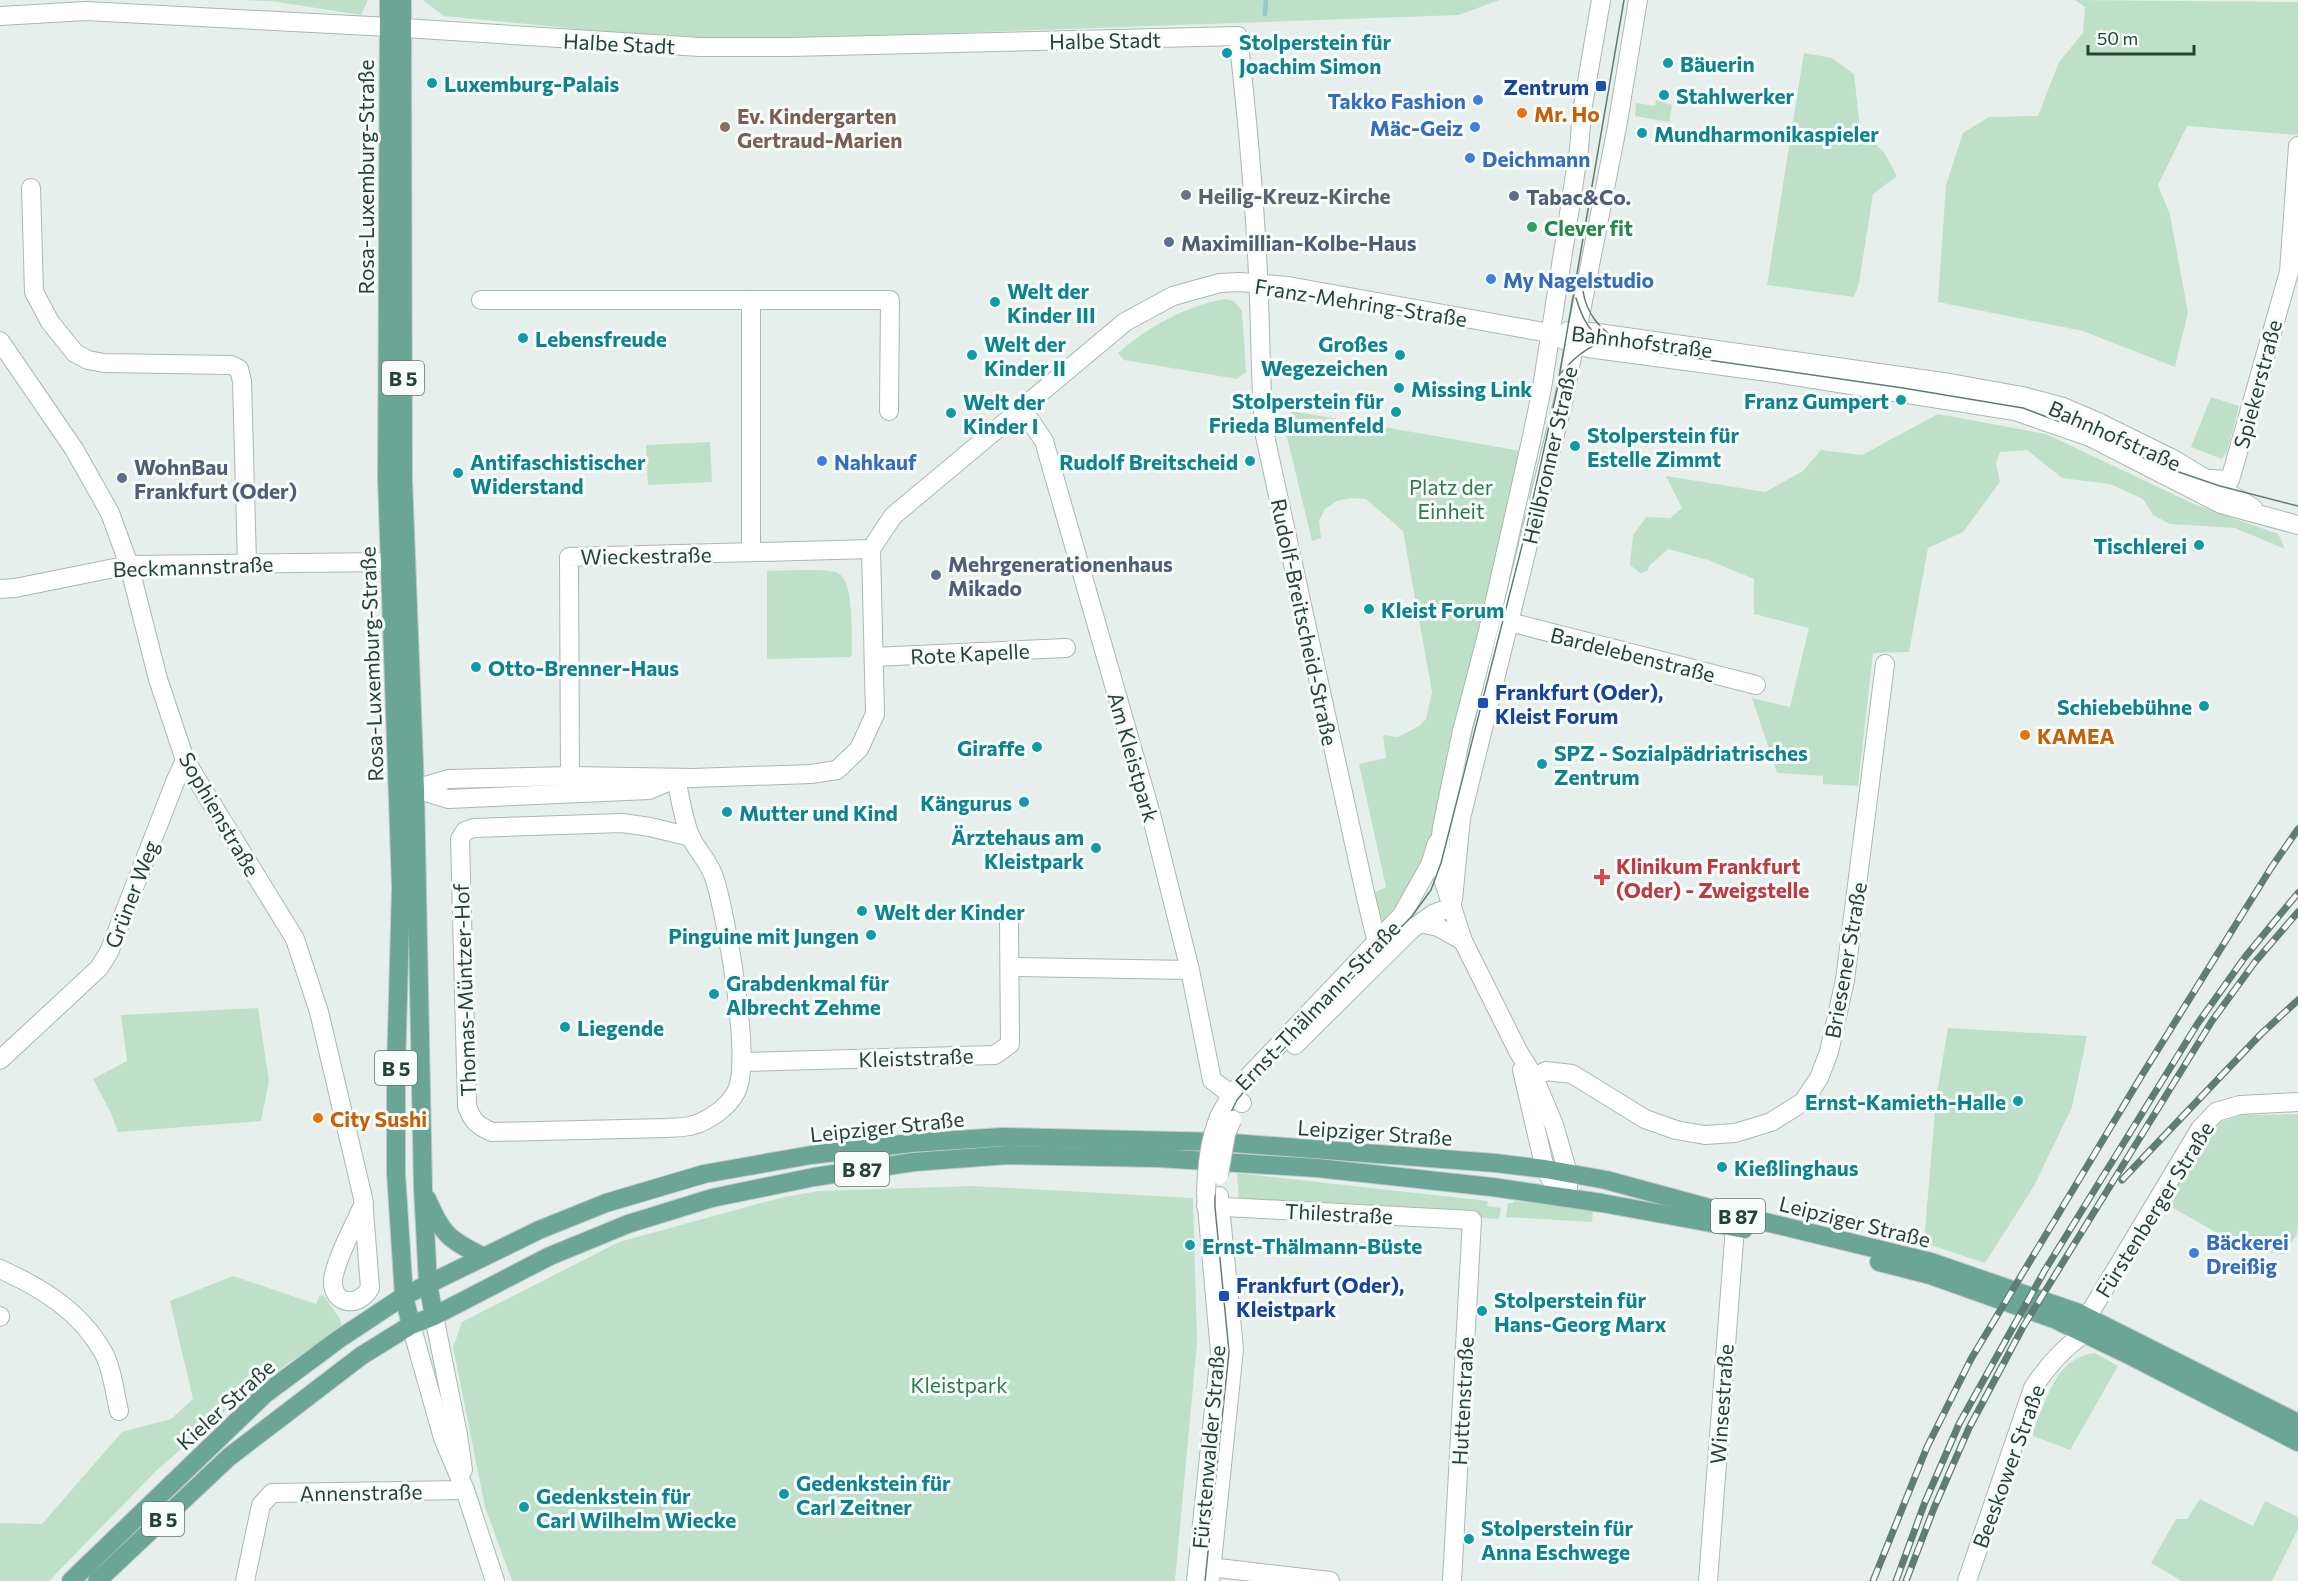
<svg xmlns="http://www.w3.org/2000/svg" width="2298" height="1581" font-family="Commissioner,sans-serif">
<style>
.green{fill:#bfe0c8}
.lines{fill:none;stroke-linecap:round;stroke-linejoin:round}
.stream{stroke:#8ec9d4;stroke-width:4.5}
.minor-casing{stroke:#a8b8b2;stroke-width:20}
.major-casing{stroke:#c2cac8;stroke-width:20}
.minor{stroke:#fff;stroke-width:18}
.major{stroke:#6aa596;stroke-width:18}
.tram{stroke:#5f7d75;stroke-width:1.5}
.rail-casing{stroke:#5f7d75;stroke-width:7}
.rail{stroke:#f7fbf9;stroke-width:4.5;stroke-dasharray:14;stroke-linecap:butt}
.minor-bridge-casing{stroke:#a8b8b2;stroke-width:20;stroke-linecap:butt}
.minor-bridge{stroke:#fff;stroke-width:18}
.culture-dot{fill:#0f9aa8;stroke:#f7fbf9;stroke-width:2}
.transit-dot{fill:#1a4fb4;stroke:#f7fbf9;stroke-width:2}
.shop-dot{fill:#3f7fe0;stroke:#f7fbf9;stroke-width:2}
.food-dot{fill:#e8710a;stroke:#f7fbf9;stroke-width:2}
.education-dot{fill:#8d6e63;stroke:#f7fbf9;stroke-width:2}
.worship-dot{fill:#6b7280;stroke:#f7fbf9;stroke-width:2}
.service-dot{fill:#5c6f8a;stroke:#f7fbf9;stroke-width:2}
.leisure-dot{fill:#2e9e5b;stroke:#f7fbf9;stroke-width:2}
.health-dot{fill:#e0444e;stroke:#f7fbf9;stroke-width:2}
.labels{text-anchor:middle;dominant-baseline:central;stroke-width:6;stroke-linejoin:round;paint-order:stroke}
.shield{fill:#f7fbf9;stroke:#637a73;stroke-width:1.5}
.shield-label{font-size:20px;font-weight:bold;fill:#24423a}
.street-label{font-size:21px;fill:#24423a;stroke:#f7fbf9}
.culture-label{font-size:21px;font-weight:bold;fill:#0d838f;stroke:#f7fbf9;text-anchor:start}
.transit-label{font-size:21px;font-weight:bold;fill:#164399;stroke:#f7fbf9;text-anchor:start}
.shop-label{font-size:21px;font-weight:bold;fill:#366cbe;stroke:#f7fbf9;text-anchor:start}
.food-label{font-size:21px;font-weight:bold;fill:#c56008;stroke:#f7fbf9;text-anchor:start}
.education-label{font-size:21px;font-weight:bold;fill:#785e54;stroke:#f7fbf9;text-anchor:start}
.worship-label{font-size:21px;font-weight:bold;fill:#5b616d;stroke:#f7fbf9;text-anchor:start}
.service-label{font-size:21px;font-weight:bold;fill:#4e5e75;stroke:#f7fbf9;text-anchor:start}
.leisure-label{font-size:21px;font-weight:bold;fill:#27864d;stroke:#f7fbf9;text-anchor:start}
.park-label{font-size:21px;fill:#2d7a4b;stroke:#f7fbf9}
.health-label{font-size:21px;font-weight:bold;fill:#be3a42;stroke:#f7fbf9;text-anchor:start}
</style>
<rect width="100%" height="100%" fill="#e6efeb"/>
<!-- green -->
<g class="green">
<polygon points="243,0 368,0 361,15 271,1"/>
<polygon points="423,0 1499,0 1459,15 760,40 691,40 444,16"/>
<polygon points="2075,0 2298,2 2298,135 2187,126 2158,185 2170,215 2188,312 2175,367 2083,331 1938,302 1946,185 1963,133 1989,117 2038,116 2059,62 2083,33 2085,7"/>
<polygon points="1804,53 1832,58 1854,74 1860,127 1885,154 1897,176 1873,194 1859,283 1854,297 1767,285"/>
<polygon points="1656,100 1672,105 1669,122 1635,116 1636,103 1655,106"/>
<path d="M1225,299l9,2 8,10 4,61 -9,7 -113,-19 -6,-7c30,-26 67,-47 107,-54z"/>
<polygon points="2211,397 2239,406 2228,449 2222,459 2191,447"/>
<polygon points="1292,411 1521,451 1432,833 1417,872 1401,900 1379,926 1371,894 1386,887 1359,764 1386,758 1383,735 1398,737 1419,726 1426,719 1432,692 1403,531 1366,499 1350,498 1337,501 1325,509 1319,521 1321,538 1312,541 1286,433"/>
<polygon points="1938,414 2046,434 2194,504 2278,534 2285,549 2235,528 2170,524 2153,515 2143,499 2110,484 2062,478 2027,450 2000,452 1996,463 2000,482 1963,532 1928,548 1909,652 1873,653 1858,786 1823,784 1823,776 1777,773 1752,698 1790,707 1809,628 1754,614 1754,579 1708,560 1668,549 1650,565 1647,571 1640,573 1630,565 1633,535 1646,517 1670,518 1682,508 1666,476 1765,492 1803,471 1821,450 1862,455"/>
<polygon points="710,442 712,482 648,485 646,445"/>
<path d="M767,571c15,0 59,-3 71,2 17,8 13,64 14,81l-2,3 -83,2z"/>
<polygon points="258,1008 269,1081 261,1121 118,1132 111,1113 93,1079 127,1061 121,1015"/>
<polygon points="1948,1028 2087,1036 2072,1107 2034,1186 1985,1263 1924,1243 1936,1099"/>
<polygon points="2298,1114 2298,1225 2297,1234 2284,1254 2255,1251 2240,1246 2166,1204 2206,1137 2217,1123 2241,1115"/>
<polygon points="1237,1173 1488,1201 1487,1206 1501,1208 1499,1219 1239,1202"/>
<polygon points="973,1186 1193,1198 1197,1343 1175,1581 512,1581 485,1507 453,1347 462,1322 619,1242 780,1198 818,1191"/>
<polygon points="1514,1201 1593,1210 1592,1222 1506,1217 1508,1203 1513,1203"/>
<polygon points="233,1276 316,1304 320,1295 324,1296 340,1319 343,1331 291,1361 225,1411 157,1470 49,1581 0,1581 0,1523 42,1524 122,1432 171,1419 193,1399 170,1301"/>
<path d="M2095,1353l23,13 -48,84 -37,-14c1,-10 5,-18 9,-27 11,-27 21,-52 53,-56z"/>
<polygon points="2200,1499 2253,1526 2265,1501 2298,1517 2298,1529 2272,1581 2182,1581 2151,1563 2176,1519 2187,1519"/>
</g>
<g class="lines">
<!-- stream -->
<polyline class="stream" points="1265,14 1266,0"/>
<defs>
<g id="minor">
<path d="M0,16l86,-5 303,16 311,20h90l448,-11c10,88 18,175 21,263 2,46 1,91 6,137l100,457 12,50 9,10"/>
<polyline points="31,188 34,292 50,322 75,353 88,360 104,363 231,365 239,369 242,381 247,563"/>
<polyline points="481,300 890,300 889,411"/>
<polyline points="751,300 751,552"/>
<polyline points="1568,331 1591,332 1950,383 2022,396 2063,407 2098,422 2175,460 2253,508"/>
<path d="M0,341l74,108 36,64 19,52 29,114 27,81 110,179 24,73 44,186 7,90c-12,21 -38,16 -37,-7 1,-19 23,-59 31,-78"/>
<polyline points="1021,407 1044,441 1151,814 1190,970 1212,1080 1242,1103"/>
<polyline points="2209,479 2230,480 2289,272 2298,146"/>
<polyline points="0,589 15,588 129,565 388,562"/>
<polyline points="1509,622 1756,685"/>
<polyline points="874,657 1066,648"/>
<polyline points="570,776 569,557 871,549"/>
<path d="M676,778c4,19 7,40 14,58 7,15 20,26 25,44 11,36 38,182 21,212 -7,14 -27,29 -43,33 -8,3 -18,2 -27,3l-174,4c-14,-6 -20,-11 -25,-26l-7,-267 5,-8 9,-3 148,-5 28,4 41,10"/>
<polyline points="415,789 448,779 570,776 693,778 811,774 837,770 859,749 875,714 871,549 893,516 1125,322 1173,296 1198,289 1220,283 1240,282 1288,286 1549,333 1575,345 1588,348 1782,374 2015,411 2090,437 2221,504 2298,525"/>
<polyline points="416,789 448,799 649,790 675,779"/>
<polyline points="1453,899 1461,818 1564,398 1617,127 1638,0"/>
<polyline points="1421,923 1438,927 1463,941"/>
<polyline points="1010,967 1190,970"/>
<polyline points="1295,1045 1412,929 1433,914 1452,907"/>
<polyline points="0,1060 99,968 109,952 175,782 185,760"/>
<polyline points="743,1062 995,1055 1010,1044 1009,921"/>
<polyline points="1522,1070 1545,1169 1553,1183 1568,1198"/>
<polyline points="1534,1077 1546,1071 1572,1074 1645,1119 1676,1130 1705,1135 1735,1133 1771,1122 1803,1102 1819,1078 1829,1052 1845,980 1885,664"/>
<polyline points="1219,1117 1231,1095 1402,915 1430,865 1437,843"/>
<polyline points="1568,1198 1568,1173 1554,1125 1534,1077 1518,1051 1463,941 1444,882 1440,844 1442,827 1462,731 1488,631 1531,441 1542,388 1579,149 1582,111 1601,0"/>
<polyline points="1206,1206 1472,1220 1452,1581"/>
<path d="M0,1269c42,19 80,42 103,83 9,15 12,42 16,59"/>
<polyline points="0,1316 0,1317"/>
<polyline points="434,1316 458,1435 463,1470"/>
<polyline points="2088,1316 2200,1129 2216,1112 2240,1105 2298,1102"/>
<polyline points="411,1325 443,1438 465,1490 495,1581"/>
<polyline points="1201,1566 1330,1581"/>
<polyline points="245,1581 261,1505 272,1493 465,1490"/>
<polyline points="1196,1581 1220,1352 1206,1195"/>
<polyline points="1210,1581 1234,1349 1219,1196"/>
<polyline points="1708,1581 1735,1227"/>
<path d="M1967,1581l66,-193c15,-23 30,-40 52,-55"/>
</g>
<g id="major">
<polyline points="389,0 387,479 401,888 396,1069 396,1173 404,1296 411,1325"/>
<polyline points="402,0 403,479 415,789 423,1189 428,1284 434,1316"/>
<path d="M427,1199c15,35 22,41 55,57"/>
<polyline points="1879,1262 1930,1275 2054,1319 2133,1357 2298,1442"/>
<polyline points="71,1581 265,1394 339,1339 404,1296 539,1230 606,1203 704,1174 811,1155 911,1143 1002,1137 1220,1142 1495,1163 1545,1169 1606,1180 1724,1212 1931,1262 2079,1313 2298,1423"/>
<polyline points="97,1581 229,1457 361,1356 411,1325 434,1316 550,1256 628,1224 712,1198 814,1177 914,1162 1008,1155 1159,1158 1317,1168 1492,1187 1602,1203 1744,1229"/>
</g>
</defs>
<!-- minor casing -->
<use href="#minor" class="minor-casing"/>
<!-- major casing -->
<use href="#major" class="major-casing"/>
<!-- minor -->
<use href="#minor" class="minor"/>
<!-- major -->
<use href="#major" class="major"/>
<!-- tram -->
<g class="tram">
<path d="M1583,291c3,20 16,40 36,48"/>
<path d="M1576,298c9,30 18,41 48,50l279,40 120,20 69,26 69,32 59,20 78,20"/>
<path d="M1561,373c12,-14 29,-31 49,-31"/>
<polyline points="1205,1581 1229,1352 1215,1207 1215,1166 1220,1136 1227,1120 1237,1100 1251,1083 1412,916 1431,890 1441,863 1527,526 1557,390 1624,0"/>
</g>
<defs>
<g id="rail">
<polyline points="2122,1180 2261,1034 2298,1000"/>
<polyline points="1873,1581 1927,1447 1971,1359 2142,1075 2271,868 2298,829"/>
<polyline points="1896,1581 1925,1502 1959,1424 2045,1270 2198,1023 2245,957 2298,893"/>
<polyline points="1906,1581 1934,1508 1969,1428 2023,1327 2212,1021 2255,962 2298,912"/>
</g>
</defs>
<!-- rail casing -->
<use href="#rail" class="rail-casing"/>
<!-- rail -->
<use href="#rail" class="rail"/>
<defs>
<g id="minor-bridge">
<polyline points="1219,1175 1226,1134 1232,1120"/>
<path d="M1206,1193c1,-27 3,-51 13,-76"/>
</g>
</defs>
<!-- minor-bridge casing -->
<use href="#minor-bridge" class="minor-bridge-casing"/>
<!-- minor-bridge -->
<use href="#minor-bridge" class="minor-bridge"/>
</g>
<!-- markers -->
<g class="culture-dot">
<circle cx="1227" cy="53" r="6"/>
<circle cx="1668" cy="63" r="6"/>
<circle cx="432" cy="83" r="6"/>
<circle cx="1664" cy="95" r="6"/>
<circle cx="1642" cy="133" r="6"/>
<circle cx="995" cy="302" r="6"/>
<circle cx="523" cy="338" r="6"/>
<circle cx="972" cy="355" r="6"/>
<circle cx="1400" cy="355" r="6"/>
<circle cx="1399" cy="388" r="6"/>
<circle cx="1901" cy="400" r="6"/>
<circle cx="1396" cy="412" r="6"/>
<circle cx="951" cy="413" r="6"/>
<circle cx="1575" cy="446" r="6"/>
<circle cx="1250" cy="461" r="6"/>
<circle cx="458" cy="473" r="6"/>
<circle cx="2199" cy="545" r="6"/>
<circle cx="1369" cy="609" r="6"/>
<circle cx="476" cy="667" r="6"/>
<circle cx="2204" cy="706" r="6"/>
<circle cx="1037" cy="747" r="6"/>
<circle cx="1542" cy="764" r="6"/>
<circle cx="1024" cy="802" r="6"/>
<circle cx="727" cy="812" r="6"/>
<circle cx="1096" cy="848" r="6"/>
<circle cx="862" cy="911" r="6"/>
<circle cx="871" cy="935" r="6"/>
<circle cx="714" cy="994" r="6"/>
<circle cx="565" cy="1027" r="6"/>
<circle cx="2018" cy="1101" r="6"/>
<circle cx="1722" cy="1167" r="6"/>
<circle cx="1190" cy="1245" r="6"/>
<circle cx="1482" cy="1311" r="6"/>
<circle cx="784" cy="1494" r="6"/>
<circle cx="524" cy="1507" r="6"/>
<circle cx="1469" cy="1539" r="6"/>
</g>
<g class="transit-dot">
<rect x="1595" y="80" width="12" height="12" rx="3"/>
<rect x="1477" y="697" width="12" height="12" rx="3"/>
<rect x="1218" y="1290" width="12" height="12" rx="3"/>
</g>
<g class="shop-dot">
<circle cx="1478" cy="100" r="6"/>
<circle cx="1475" cy="127" r="6"/>
<circle cx="1470" cy="158" r="6"/>
<circle cx="1491" cy="279" r="6"/>
<circle cx="822" cy="461" r="6"/>
<circle cx="2194" cy="1253" r="6"/>
</g>
<g class="food-dot">
<circle cx="1522" cy="113" r="6"/>
<circle cx="2025" cy="735" r="6"/>
<circle cx="318" cy="1118" r="6"/>
</g>
<circle class="education-dot" cx="725" cy="127" r="6"/>
<circle class="worship-dot" cx="1186" cy="195" r="6"/>
<g class="service-dot">
<circle cx="1514" cy="196" r="6"/>
<circle cx="1169" cy="242" r="6"/>
<circle cx="122" cy="478" r="6"/>
<circle cx="936" cy="575" r="6"/>
</g>
<circle class="leisure-dot" cx="1532" cy="227" r="6"/>
<path class="health-dot" d="M1599 868h6v6h6v6h-6v6h-6v-6h-6v-6h6z"/>
<g class="labels">
<!-- shield labels -->
<g class="shield">
<rect x="382" y="361" width="42" height="34" rx="4.5"/>
<rect x="375" y="1051" width="42" height="34" rx="4.5"/>
<rect x="835" y="1152" width="54" height="34" rx="4.5"/>
<rect x="1711" y="1199" width="54" height="34" rx="4.5"/>
<rect x="142" y="1502" width="42" height="34" rx="4.5"/>
</g>
<g class="shield-label">
<text x="403" y="378">B 5</text>
<text x="396" y="1068">B 5</text>
<text x="862" y="1169">B 87</text>
<text x="1738" y="1216">B 87</text>
<text x="163" y="1519">B 5</text>
</g>
<!-- street labels -->
<g class="street-label">
<text transform="translate(1105 40) rotate(-1)">Halbe Stadt</text>
<text transform="translate(619 43) rotate(3)">Halbe Stadt</text>
<text transform="translate(365 177) rotate(-90)">Rosa-Luxemburg-Straße</text>
<text transform="translate(1361 302) rotate(9)">Franz-Mehring-Straße</text>
<text transform="translate(1642 341) rotate(7)">Bahnhofstraße</text>
<text transform="translate(2257 384) rotate(-75)">Spiekerstraße</text>
<text transform="translate(2115 435) rotate(24)">Bahnhofstraße</text>
<text transform="translate(1549 455) rotate(-77)">Heilbronner Straße</text>
<text transform="translate(646 555) rotate(-1)">Wieckestraße</text>
<text transform="translate(193 566) rotate(-2)">Beckmannstraße</text>
<text transform="translate(1305 622) rotate(78)">Rudolf-Breitscheid-Straße</text>
<text transform="translate(970 653) rotate(-3)">Rote Kapelle</text>
<text transform="translate(1633 654) rotate(14)">Bardelebenstraße</text>
<text transform="translate(371 664) rotate(-92)">Rosa-Luxemburg-Straße</text>
<text transform="translate(1134 757) rotate(74)">Am Kleistpark</text>
<text transform="translate(220 814) rotate(60)">Sophienstraße</text>
<text transform="translate(131 894) rotate(-69)">Grüner Weg</text>
<text transform="translate(1845 960) rotate(-80)">Briesener Straße</text>
<text transform="translate(464 990) rotate(-92)">Thomas-Müntzer-Hof</text>
<text transform="translate(1317 1005) rotate(-46)">Ernst-Thälmann-Straße</text>
<text transform="translate(916 1057) rotate(-2)">Kleiststraße</text>
<text transform="translate(887 1126) rotate(-6)">Leipziger Straße</text>
<text transform="translate(1375 1132) rotate(4)">Leipziger Straße</text>
<text transform="translate(2154 1209) rotate(-58)">Fürstenberger Straße</text>
<text transform="translate(1339 1213) rotate(3)">Thilestraße</text>
<text transform="translate(1855 1221) rotate(14)">Leipziger Straße</text>
<text transform="translate(1462 1401) rotate(-87)">Huttenstraße</text>
<text transform="translate(225 1404) rotate(-42)">Kieler Straße</text>
<text transform="translate(1721 1404) rotate(-86)">Winsestraße</text>
<text transform="translate(1208 1447) rotate(-85)">Fürstenwalder Straße</text>
<text transform="translate(2008 1466) rotate(-70)">Beeskower Straße</text>
<text transform="translate(361 1492) rotate(-1)">Annenstraße</text>
</g>
<!-- culture labels -->
<g class="culture-label">
<text x="1239" y="41">Stolperstein für<tspan x="1239" dy="24">Joachim Simon</tspan></text>
<text x="1680" y="63">Bäuerin</text>
<text x="444" y="83">Luxemburg-Palais</text>
<text x="1676" y="95">Stahlwerker</text>
<text x="1654" y="133">Mundharmonikaspieler</text>
<text x="1007" y="290">Welt der<tspan x="1007" dy="24">Kinder III</tspan></text>
<text x="535" y="338">Lebensfreude</text>
<text x="984" y="343">Welt der<tspan x="984" dy="24">Kinder II</tspan></text>
<text x="1388" y="343" text-anchor="end">Großes<tspan x="1388" dy="24">Wegezeichen</tspan></text>
<text x="1411" y="388">Missing Link</text>
<text x="1384" y="400" text-anchor="end">Stolperstein für<tspan x="1384" dy="24">Frieda Blumenfeld</tspan></text>
<text x="1889" y="400" text-anchor="end">Franz Gumpert</text>
<text x="963" y="401">Welt der<tspan x="963" dy="24">Kinder I</tspan></text>
<text x="1587" y="434">Stolperstein für<tspan x="1587" dy="24">Estelle Zimmt</tspan></text>
<text x="470" y="461">Antifaschistischer<tspan x="470" dy="24">Widerstand</tspan></text>
<text x="1238" y="461" text-anchor="end">Rudolf Breitscheid</text>
<text x="2187" y="545" text-anchor="end">Tischlerei</text>
<text x="1381" y="609">Kleist Forum</text>
<text x="488" y="667">Otto-Brenner-Haus</text>
<text x="2192" y="706" text-anchor="end">Schiebebühne</text>
<text x="1025" y="747" text-anchor="end">Giraffe</text>
<text x="1554" y="752">SPZ - Sozialpädriatrisches<tspan x="1554" dy="24">Zentrum</tspan></text>
<text x="1012" y="802" text-anchor="end">Kängurus</text>
<text x="739" y="812">Mutter und Kind</text>
<text x="1084" y="836" text-anchor="end">Ärztehaus am<tspan x="1084" dy="24">Kleistpark</tspan></text>
<text x="874" y="911">Welt der Kinder</text>
<text x="859" y="935" text-anchor="end">Pinguine mit Jungen</text>
<text x="726" y="982">Grabdenkmal für<tspan x="726" dy="24">Albrecht Zehme</tspan></text>
<text x="577" y="1027">Liegende</text>
<text x="2006" y="1101" text-anchor="end">Ernst-Kamieth-Halle</text>
<text x="1734" y="1167">Kießlinghaus</text>
<text x="1202" y="1245">Ernst-Thälmann-Büste</text>
<text x="1494" y="1299">Stolperstein für<tspan x="1494" dy="24">Hans-Georg Marx</tspan></text>
<text x="796" y="1482">Gedenkstein für<tspan x="796" dy="24">Carl Zeitner</tspan></text>
<text x="536" y="1495">Gedenkstein für<tspan x="536" dy="24">Carl Wilhelm Wiecke</tspan></text>
<text x="1481" y="1527">Stolperstein für<tspan x="1481" dy="24">Anna Eschwege</tspan></text>
</g>
<!-- transit labels -->
<g class="transit-label">
<text x="1589" y="86" text-anchor="end">Zentrum</text>
<text x="1495" y="691">Frankfurt (Oder),<tspan x="1495" dy="24">Kleist Forum</tspan></text>
<text x="1236" y="1284">Frankfurt (Oder),<tspan x="1236" dy="24">Kleistpark</tspan></text>
</g>
<!-- shop labels -->
<g class="shop-label">
<text x="1466" y="100" text-anchor="end">Takko Fashion</text>
<text x="1463" y="127" text-anchor="end">Mäc-Geiz</text>
<text x="1482" y="158">Deichmann</text>
<text x="1503" y="279">My Nagelstudio</text>
<text x="834" y="461">Nahkauf</text>
<text x="2206" y="1241">Bäckerei<tspan x="2206" dy="24">Dreißig</tspan></text>
</g>
<!-- food labels -->
<g class="food-label">
<text x="1534" y="113">Mr. Ho</text>
<text x="2037" y="735">KAMEA</text>
<text x="330" y="1118">City Sushi</text>
</g>
<!-- education labels -->
<g class="education-label">
<text x="737" y="115">Ev. Kindergarten<tspan x="737" dy="24">Gertraud-Marien</tspan></text>
</g>
<!-- worship labels -->
<g class="worship-label">
<text x="1198" y="195">Heilig-Kreuz-Kirche</text>
</g>
<!-- service labels -->
<g class="service-label">
<text x="1526" y="196">Tabac&amp;Co.</text>
<text x="1181" y="242">Maximillian-Kolbe-Haus</text>
<text x="134" y="466">WohnBau<tspan x="134" dy="24">Frankfurt (Oder)</tspan></text>
<text x="948" y="563">Mehrgenerationenhaus<tspan x="948" dy="24">Mikado</tspan></text>
</g>
<!-- leisure labels -->
<g class="leisure-label">
<text x="1544" y="227">Clever fit</text>
</g>
<!-- park labels -->
<g class="park-label">
<text x="1451" y="486">Platz der<tspan x="1451" dy="24">Einheit</tspan></text>
<text x="959" y="1384">Kleistpark</text>
</g>
<!-- health labels -->
<g class="health-label">
<text x="1616" y="865">Klinikum Frankfurt<tspan x="1616" dy="24">(Oder) - Zweigstelle</tspan></text>
</g>
</g>
<!-- scale -->
<path d="M2088 45v9h106v-9" fill="none" stroke="#24423a" stroke-width="3"/>
<text x="2097" y="45" font-size="18" fill="#24423a" stroke="#f7fbf9" stroke-width="4.5" paint-order="stroke">50 m</text>
</svg>
